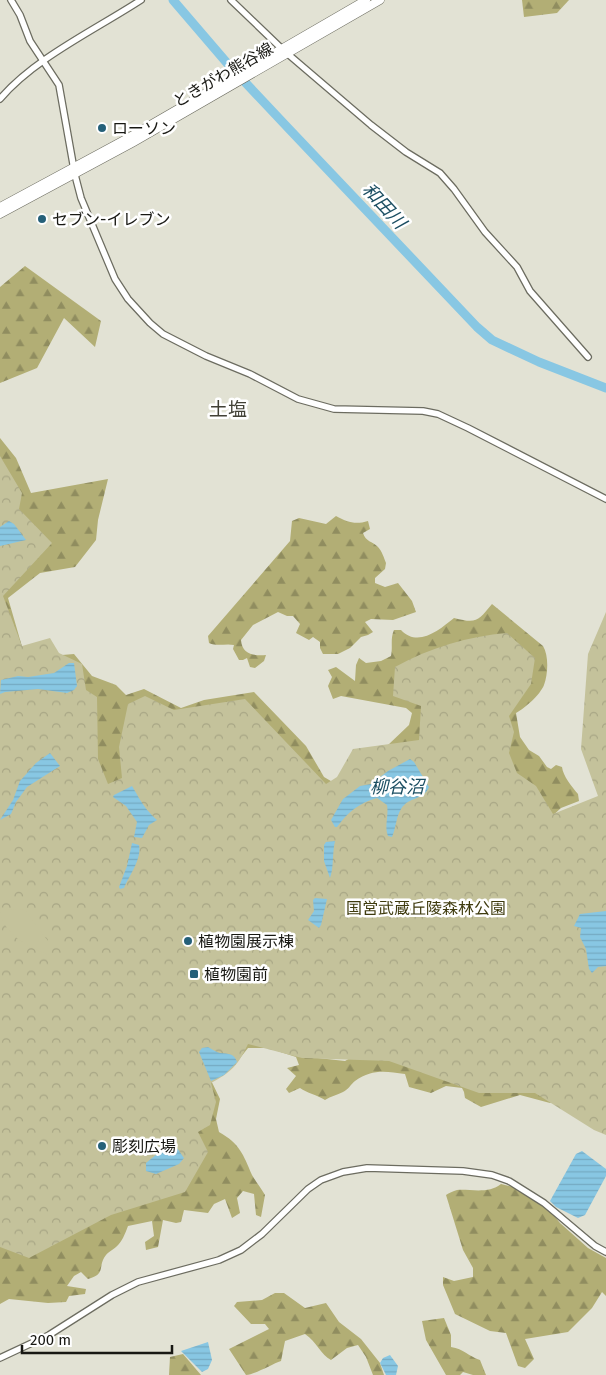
<svg xmlns="http://www.w3.org/2000/svg" width="606" height="1375" font-family="'Fira Sans','Noto Sans JP',sans-serif">
<style>
.forest{fill:url(#forest-firs);fill-rule:evenodd}
.park{fill:url(#park-crowns)}
.garden{fill:#c4c29b}
.water{fill:url(#water-rules)}
.lines{fill:none;stroke-linecap:round;stroke-linejoin:round}
.river{stroke:#88c7e3;stroke-width:9}
.minor-casing{stroke:#6c6c60;stroke-width:8}
.major-casing{stroke:#6c6c60;stroke-width:9}
.minor{stroke:#fff;stroke-width:5.5}
.major{stroke:#fff;stroke-width:8}
.poi-dot{fill:#256079;stroke:#fff;stroke-width:2}
.labels{text-anchor:middle;dominant-baseline:central;stroke-width:5;stroke-linejoin:round;paint-order:stroke}
.street-label{font-size:16px;fill:#181813;stroke:#fff}
.poi-label{font-size:16px;fill:#181813;stroke:#fff;text-anchor:start}
.park-label{font-size:16px;fill:#3f3b0e;stroke:#fff}
.water-label{font-size:18px;font-style:italic;fill:#1b4e62;stroke:#fff}
.quarter-label{font-size:19px;fill:#424136;stroke:#fff}
</style>
<defs>
<pattern id="forest-firs" width="22" height="20" patternUnits="userSpaceOnUse" patternTransform="scale(1.25)"><rect width="22" height="20" fill="#b2ae75"/><path d="M5 1l3.5 6h-7zM16 11l3.5 6h-7z" fill="#908d5f"/></pattern>
<pattern id="park-crowns" width="20" height="18" patternUnits="userSpaceOnUse" patternTransform="scale(1.25)"><rect width="20" height="18" fill="#c4c29b"/><path d="M2 6a3 3 0 1 1 6 0M12 15a3 3 0 1 1 6 0" fill="none" stroke="#a8a685"/></pattern>
<pattern id="water-rules" width="6" height="5" patternUnits="userSpaceOnUse" patternTransform="scale(1.25)"><rect width="6" height="5" fill="#88c7e3"/><path d="M0 2.5h6" fill="none" stroke="#75aac2"/></pattern>
</defs>
<rect width="100%" height="100%" fill="#e2e2d4"/>
<!-- forest -->
<g class="forest">
<polygon points="522,0 569,0 557,13 524,17"/>
<polygon points="25,266 101,321 95,347 64,318 37,368 0,383 0,287"/>
<path d="M0,438l16,20 15,35 77,-14 -10,41 -2,20 -21,27 -35,6 -32,25 15,52 39,5 12,-1 18,22 24,9 10,10 18,-6 37,19 23,-8 50,-8 52,54 18,31 12,7 52,-39 21,-20 3,-12 -6,-5 -65,-12 -8,3 -5,-13 4,-9 -4,-7 8,-3 19,14 1,-16 3,-7 7,5 15,-2 10,-5c2,-10 -1,-17 3,-26h7c17,18 38,0 53,-12 23,6 24,3 38,-14l51,42c6,10 5,28 1,39 -4,10 -19,23 -28,28l4,24 9,13 10,6 8,11 4,2 5,-4 6,2c1,9 10,20 16,27l1,7 -18,7 -15,14 36,269 -32,12 -30,-8 -39,12 -16,-9 -1,-6 -2,-4 -16,-2 -15,7 -22,-6 -4,-13c-20,-3 -33,-5 -50,7 -4,3 -7,9 -12,11 -6,3 -12,4 -18,8 -8,-5 -18,-7 -25,-12l-11,5 -3,-4 10,-13 -9,-8 12,-3 -3,-8 -28,-9h-20l-11,14 -30,10 13,27 -4,20 3,13c21,12 24,22 33,43 4,7 9,13 13,20l-4,22 -5,-2 -2,-21 -11,-3 -6,7 3,15 -8,5 -7,-19 -11,5 -6,9 -24,-3 -3,12 -5,1 -13,-3 -5,27 -12,3 -1,-8 9,-6 -2,-15 -24,5c-3,8 -6,16 -12,21 -3,3 -8,5 -10,8 -9,11 1,19 -18,24l-7,-7 -7,4 -7,10 19,3 -1,5 -16,2 -3,6 -18,1 -39,-4 -9,5zM231,1035l130,17 -16,9 -36,-4z"/>
<path d="M336,516c11,6 19,9 32,5l2,8 -7,4c3,9 9,8 15,14 4,4 6,11 8,16l-1,6 -10,9v5l10,4 13,-4 14,18 4,11 -23,8 -22,-1 -6,3 8,10 -5,3 -7,2 -11,11 -12,6h-15l-3,-6v-6l-7,-5 -4,3 -13,-7 4,-9 -7,-8h-6l-9,-4 -25,13 -12,15c1,14 12,16 25,15l-2,6 -9,7 -5,-1 -3,-9 -4,2h-4l-6,-11 1,-4c-9,-2 -16,2 -25,-2l-1,-7 82,-95 2,-20 7,-3 27,6z"/>
<path d="M501,1184l28,7 15,12 16,20 28,25 18,10v38l-4,-4 -10,16 -24,24 -43,7 9,20 -9,9 -7,-2 -12,-33 -16,-2 -35,-17 -12,-29v-8l11,4 19,-4v-9l-10,-18 -17,-55c3,-2 7,-4 11,-5 14,-1 32,4 44,-6z"/>
<path d="M275,1293h9l21,15 21,-5 13,19 22,17 19,24 4,12h-11l-7,-18 -8,-12 -11,3 -16,12c-10,-5 -14,-18 -26,-26l-20,7 -4,20c-9,3 -27,14 -35,14l-17,-26 40,-20 -4,-5h-14l-17,-18 3,-4 25,-2z"/>
<path d="M444,1318l7,17v12c13,2 17,9 29,13l6,15h-13l-10,-3 -3,3h-14l-20,-35 -4,-19z"/>
<polygon points="183,1354 201,1375 169,1375 170,1357"/>
</g>
<!-- park -->
<path class="park" d="M0,456l22,37 -3,16 33,34 -49,53 19,50 28,-8 9,15 23,11 4,26 11,7 1,62 10,25 14,-6 -3,-31 9,-43 17,-8 29,14 71,-11 81,85 11,-7 16,-28 66,-9 2,-34 -28,-10 2,-29c34,-19 74,-31 112,-34l28,25 -4,26 -22,32 5,16 -5,21 8,20 19,13 17,28 45,-18 -17,-47 7,-95 18,-42v523l-12,-5 -59,-37h-56l-90,-32 -87,-3 -54,-14c-10,21 -16,28 -37,39l5,19 -6,23 -12,7 10,20 -23,40 -74,23 -82,43 -29,-11z"/>
<!-- garden -->
<path class="garden" d="M0,907l11,3 14,-1 10,15 14,18v13c-21,-8 -49,-22 -49,-48z"/>
<!-- water -->
<g class="water">
<polygon points="9,521 14,524 26,540 0,546 0,527"/>
<polygon points="69,663 74,663 77,686 74,690 67,693 38,689 5,692 0,694 1,680 18,676 28,677 54,673"/>
<polygon points="50,753 60,766 27,787 16,802 11,814 0,820 13,800 20,781 36,763"/>
<path d="M410,759l4,3 15,25c-6,14 -20,9 -28,22 -5,8 -5,19 -9,28l-4,-1c-4,-9 1,-21 -1,-31l-10,-7c-18,5 -29,14 -40,29h-2l-4,-7 12,-21 4,-3 13,-10 11,-2 17,-13z"/>
<path d="M132,786c9,15 11,21 25,34l-8,5 -7,13 -8,-1 3,-15 -11,-16 -13,-9 1,-2z"/>
<path d="M335,841c-3,13 -1,26 -5,37l-6,-17v-16l2,-3z"/>
<path d="M132,843l7,2c3,14 -10,31 -15,43l-4,1 -1,-2 8,-21z"/>
<polygon points="315,898 327,899 321,925 319,928 308,920 314,911 313,900"/>
<polygon points="606,911 606,966 598,967 592,973 589,969 586,949 580,937 581,928 574,926 580,914"/>
<path d="M208,1047c4,2 8,5 12,6 9,1 14,0 17,9l-13,13 -13,6 -12,-29 3,-4z"/>
<polygon points="172,1141 184,1158 179,1164 156,1174 146,1171 146,1163 157,1154 167,1142"/>
<polygon points="582,1151 606,1169 606,1176 585,1215 578,1218 556,1207 550,1201 576,1154"/>
<polygon points="208,1342 212,1360 208,1369 202,1372 181,1351"/>
<polygon points="390,1355 398,1366 396,1375 386,1375 380,1363 383,1358"/>
</g>
<g class="lines">
<!-- river -->
<polyline class="river" points="173,0 227,63 290,130 477,327 492,340 539,362 606,388"/>
<defs>
<g id="minor">
<polyline points="11,0 20,15 30,41 59,85 75,175 81,198 115,279 128,299 150,323 163,334 206,356 250,374 298,399 334,409 423,411 438,414 468,428 606,499"/>
<polyline points="231,0 282,49 371,125 406,152 440,173 454,189 485,232 517,267 530,291 588,357"/>
<path d="M0,99c35,-41 95,-69 141,-99"/>
<polyline points="0,1358 49,1335 112,1295 138,1282 219,1260 241,1250 262,1234 308,1189 321,1180 343,1172 367,1168 463,1171 492,1175 509,1181 544,1203 595,1246 606,1252"/>
</g>
<g id="major">
<polyline points="0,207 128,138 366,0"/>
<polyline points="0,214 132,143 380,0"/>
</g>
</defs>
<!-- minor casing -->
<use href="#minor" class="minor-casing"/>
<!-- major casing -->
<use href="#major" class="major-casing"/>
<!-- minor -->
<use href="#minor" class="minor"/>
<!-- major -->
<use href="#major" class="major"/>
</g>
<!-- markers -->
<g class="poi-dot">
<circle cx="102" cy="128" r="5"/>
<circle cx="42" cy="219" r="5"/>
<circle cx="188" cy="941" r="5"/>
<rect x="189" y="969" width="10" height="10" rx="2.5"/>
<circle cx="102" cy="1146" r="5"/>
</g>
<g class="labels">
<!-- street labels -->
<g class="street-label">
<text transform="translate(223 75) rotate(-30)">ときがわ熊谷線</text>
</g>
<!-- poi labels -->
<g class="poi-label">
<text x="112" y="128">ローソン</text>
<text x="52" y="219">セブン-イレブン</text>
<text x="198" y="941">植物園展示棟</text>
<text x="204" y="974">植物園前</text>
<text x="112" y="1146">彫刻広場</text>
</g>
<!-- park labels -->
<g class="park-label">
<text x="426" y="908">国営武蔵丘陵森林公園</text>
</g>
<!-- water labels -->
<g class="water-label">
<text transform="translate(384 206) rotate(47)">和田川</text>
<text x="397" y="787">柳谷沼</text>
</g>
<!-- quarter labels -->
<g class="quarter-label">
<text x="228" y="409">土塩</text>
</g>
</g>
<!-- scale -->
<path d="M22 1345v8h150v-8" fill="none" stroke="#181813" stroke-width="2.5"/>
<text x="30" y="1345" font-size="15" fill="#181813" stroke="#ffffff" stroke-width="4" paint-order="stroke">200 m</text>
</svg>
